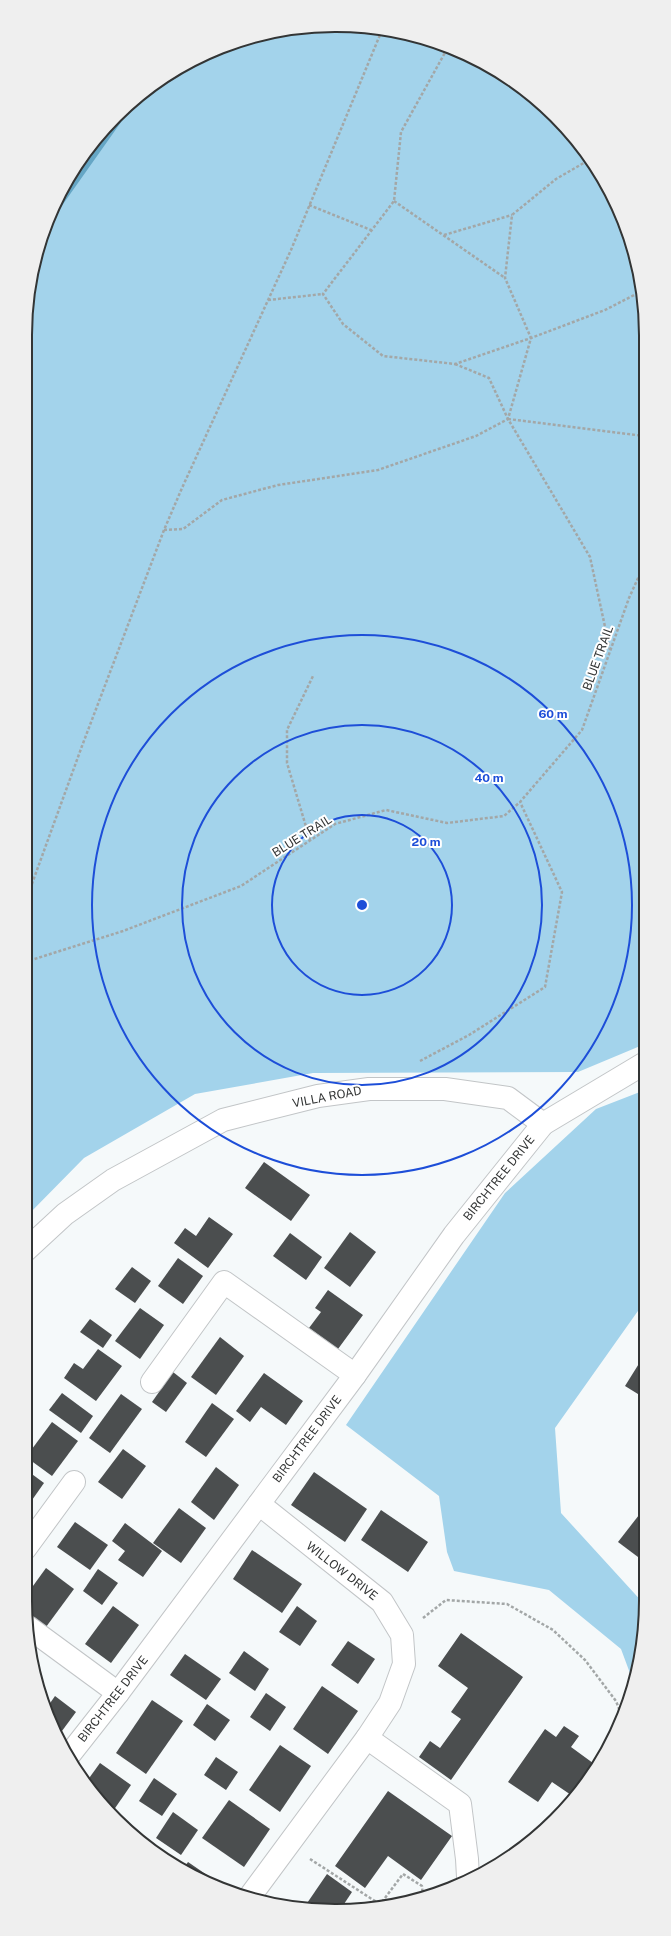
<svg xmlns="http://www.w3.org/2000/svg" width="671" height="1936" font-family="'Public Sans',sans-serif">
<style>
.green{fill:#a3d3eb}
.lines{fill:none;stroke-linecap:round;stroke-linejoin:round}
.stream{stroke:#65a6c5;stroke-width:9}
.building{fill:#4b4e4f}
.minor-casing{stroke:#c2c5c7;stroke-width:24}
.path{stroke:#a3a7a7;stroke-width:2.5;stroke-dasharray:3 2;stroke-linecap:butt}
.minor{stroke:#fff;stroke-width:22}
.ring{fill:none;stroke:#1d4ed8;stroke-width:2}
.labels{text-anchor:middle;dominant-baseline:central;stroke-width:4;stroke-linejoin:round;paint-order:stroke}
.street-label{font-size:12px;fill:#333535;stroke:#fff}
.rim{fill:none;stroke:#333535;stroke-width:2}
.centre{fill:#1d4ed8;stroke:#fff;stroke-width:2}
.ring-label{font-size:12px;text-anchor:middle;font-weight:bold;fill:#1d4ed8;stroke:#fff;stroke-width:4;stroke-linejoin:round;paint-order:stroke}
</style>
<rect width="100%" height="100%" fill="#f5f9fa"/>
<!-- green -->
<g class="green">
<polygon points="356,26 416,36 491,67 569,131 614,198 643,295 645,1044 578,1072 313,1073 195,1094 84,1158 25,1218 25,336 36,255 57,198 89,147 131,102 180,67 235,42 295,28"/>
<polygon points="645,1090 645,1301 555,1428 561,1513 645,1605 634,1684 621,1649 549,1590 454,1571 447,1552 439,1496 346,1425 505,1193 596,1109"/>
</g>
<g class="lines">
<!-- stream -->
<polyline class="stream" points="52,212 127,106"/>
</g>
<!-- building -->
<g class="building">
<polygon points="264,1162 310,1195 291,1221 245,1188"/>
<polygon points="209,1217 233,1234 208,1268 174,1243 185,1228 196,1236"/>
<polygon points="350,1232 376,1252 350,1287 324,1268"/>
<polygon points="290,1233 322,1257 306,1280 273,1256"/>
<polygon points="178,1258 203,1276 183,1304 158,1286"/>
<polygon points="132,1267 151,1281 135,1303 115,1289"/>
<polygon points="328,1290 363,1315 338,1349 309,1328 321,1312 315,1308"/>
<polygon points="140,1308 164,1325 140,1359 115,1341"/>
<polygon points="90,1319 112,1335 103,1348 80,1332"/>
<polygon points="220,1337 244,1356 216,1395 191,1377"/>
<polygon points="98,1349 122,1366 96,1401 64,1378 74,1363 83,1369"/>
<polygon points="645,1354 646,1399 625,1386"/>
<polygon points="173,1372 187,1383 166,1412 152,1402"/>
<polygon points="264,1373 303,1401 286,1425 261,1407 250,1422 236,1411"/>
<polygon points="62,1393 93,1416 81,1433 49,1410"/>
<polygon points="121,1394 142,1409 110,1453 89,1438"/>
<polygon points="212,1403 234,1419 206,1457 185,1442"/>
<polygon points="52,1422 78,1441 52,1476 26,1457"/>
<polygon points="123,1449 146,1466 122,1499 98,1482"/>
<polygon points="216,1467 239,1485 214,1520 191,1502"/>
<polygon points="25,1469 44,1483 25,1510"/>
<polygon points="314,1472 367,1509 345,1542 291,1505"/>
<polygon points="646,1506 646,1563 618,1542"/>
<polygon points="179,1508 206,1528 181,1563 153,1543"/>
<polygon points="381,1510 428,1542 408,1572 361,1540"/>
<polygon points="75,1522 108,1545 90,1570 57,1547"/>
<polygon points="125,1523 162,1551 143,1577 118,1560 125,1551 112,1541"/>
<polygon points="252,1550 302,1584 282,1613 233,1579"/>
<polygon points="46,1568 74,1589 46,1627 26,1613 25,1600 25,1597"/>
<polygon points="98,1569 118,1583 102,1605 83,1591"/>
<polygon points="113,1606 139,1625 111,1663 85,1644"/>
<polygon points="297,1606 317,1621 300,1646 279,1632"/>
<polygon points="461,1633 523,1677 451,1780 419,1757 430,1741 440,1748 461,1719 451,1712 468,1688 438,1666"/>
<polygon points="348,1641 375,1659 358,1684 331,1665"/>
<polygon points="244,1651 269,1669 255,1691 229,1673"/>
<polygon points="185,1654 221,1679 206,1700 170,1675"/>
<polygon points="322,1686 358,1711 328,1754 293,1729"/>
<polygon points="266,1693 286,1707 270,1731 250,1717"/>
<polygon points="55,1696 76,1712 59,1735 49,1719 46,1709"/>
<polygon points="152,1700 183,1721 146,1774 116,1753"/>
<polygon points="207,1704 230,1720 215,1741 193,1725"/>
<polygon points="564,1726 579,1736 571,1747 597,1766 594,1773 574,1797 552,1782 538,1802 508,1782 545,1729 556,1737"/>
<polygon points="280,1745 311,1766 280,1812 249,1790"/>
<polygon points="216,1757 238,1772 226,1790 204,1775"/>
<polygon points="100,1763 131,1785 111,1814 102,1805 87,1781"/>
<polygon points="154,1778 177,1794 162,1816 139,1801"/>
<polygon points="388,1791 452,1836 421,1880 388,1856 365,1888 335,1866"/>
<polygon points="229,1800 270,1829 244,1867 202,1838"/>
<polygon points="173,1812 198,1830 181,1855 156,1838"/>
<polygon points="188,1862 223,1886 198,1879 183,1869"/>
<polygon points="327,1874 352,1892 340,1910 303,1909"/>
</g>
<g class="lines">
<defs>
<g id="minor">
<polyline points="25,1251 65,1214 113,1180 223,1120 318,1096 369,1089 445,1089 508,1098 543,1124 645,1063"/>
<polyline points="152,1382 224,1282 355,1375"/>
<polyline points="25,1549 74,1482"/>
<polyline points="28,1627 118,1693"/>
<polyline points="367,1738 460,1804 467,1859 468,1877"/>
<polyline points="70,1754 118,1693 355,1375 454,1235 543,1124"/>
<polyline points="251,1895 367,1738 390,1703 404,1664 402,1635 382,1602 259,1504"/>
</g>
</defs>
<!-- minor casing -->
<use href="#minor" class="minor-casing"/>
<!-- path -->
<g class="path">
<polyline points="447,49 401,132 394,201 323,294 343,324 383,356 455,364 531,338 605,310 642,291"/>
<polyline points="394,201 505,278"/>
<polyline points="309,205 371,230"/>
<polyline points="444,235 512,215"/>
<polyline points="268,300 323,294"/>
<polyline points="455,364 489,378 508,419 590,557 610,650"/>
<polyline points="508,419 644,436"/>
<polyline points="164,530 183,529 222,500 278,485 378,470 476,436 508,419 531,338 505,278 512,215 556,179 589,160"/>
<polyline points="310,840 287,763 287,730 313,676"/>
<polyline points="25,903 82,746 164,530 182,488 291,250 382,30"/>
<polyline points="25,962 123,931 241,886 335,824 386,810 447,823 504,816 520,802 582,730 629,598 644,565"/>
<polyline points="420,1061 469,1035 545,987 562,892 520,802"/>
<polyline points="25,1285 30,1277"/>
<polyline points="423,1618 446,1600 507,1604 553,1630 585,1660 616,1701 621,1714"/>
<polyline points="310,1859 381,1905"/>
<polyline points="379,1906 403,1874 422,1886 423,1897"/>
</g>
<!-- minor -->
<use href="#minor" class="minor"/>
</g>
<!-- distance rings -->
<g class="ring">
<circle cx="362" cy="905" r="90"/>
<circle cx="362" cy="905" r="180"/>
<circle cx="362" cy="905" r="270"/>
</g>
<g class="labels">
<!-- street labels -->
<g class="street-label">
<text transform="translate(598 658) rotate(-70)">BLUE TRAIL</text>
<text transform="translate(302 836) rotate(-32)">BLUE TRAIL</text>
<text transform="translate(327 1097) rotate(-11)">VILLA ROAD</text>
<text transform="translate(499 1178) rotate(-51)">BIRCHTREE DRIVE</text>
<text transform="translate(307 1439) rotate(-53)">BIRCHTREE DRIVE</text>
<text transform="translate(342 1571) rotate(38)">WILLOW DRIVE</text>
<text transform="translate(113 1699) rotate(-52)">BIRCHTREE DRIVE</text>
</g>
</g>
<!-- crop -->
<path d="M0 0H671V1936H0ZM335 32H336A303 303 0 0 1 639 335V1601A303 303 0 0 1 336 1904H335A303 303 0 0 1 32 1601V335A303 303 0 0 1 335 32Z" fill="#efefef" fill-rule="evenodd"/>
<path class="rim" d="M335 32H336A303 303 0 0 1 639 335V1601A303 303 0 0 1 336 1904H335A303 303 0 0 1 32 1601V335A303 303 0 0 1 335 32Z"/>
<circle cx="362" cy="905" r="6" class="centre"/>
<g class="ring-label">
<text x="553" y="718">60 m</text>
<text x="489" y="782">40 m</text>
<text x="426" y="846">20 m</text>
</g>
</svg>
